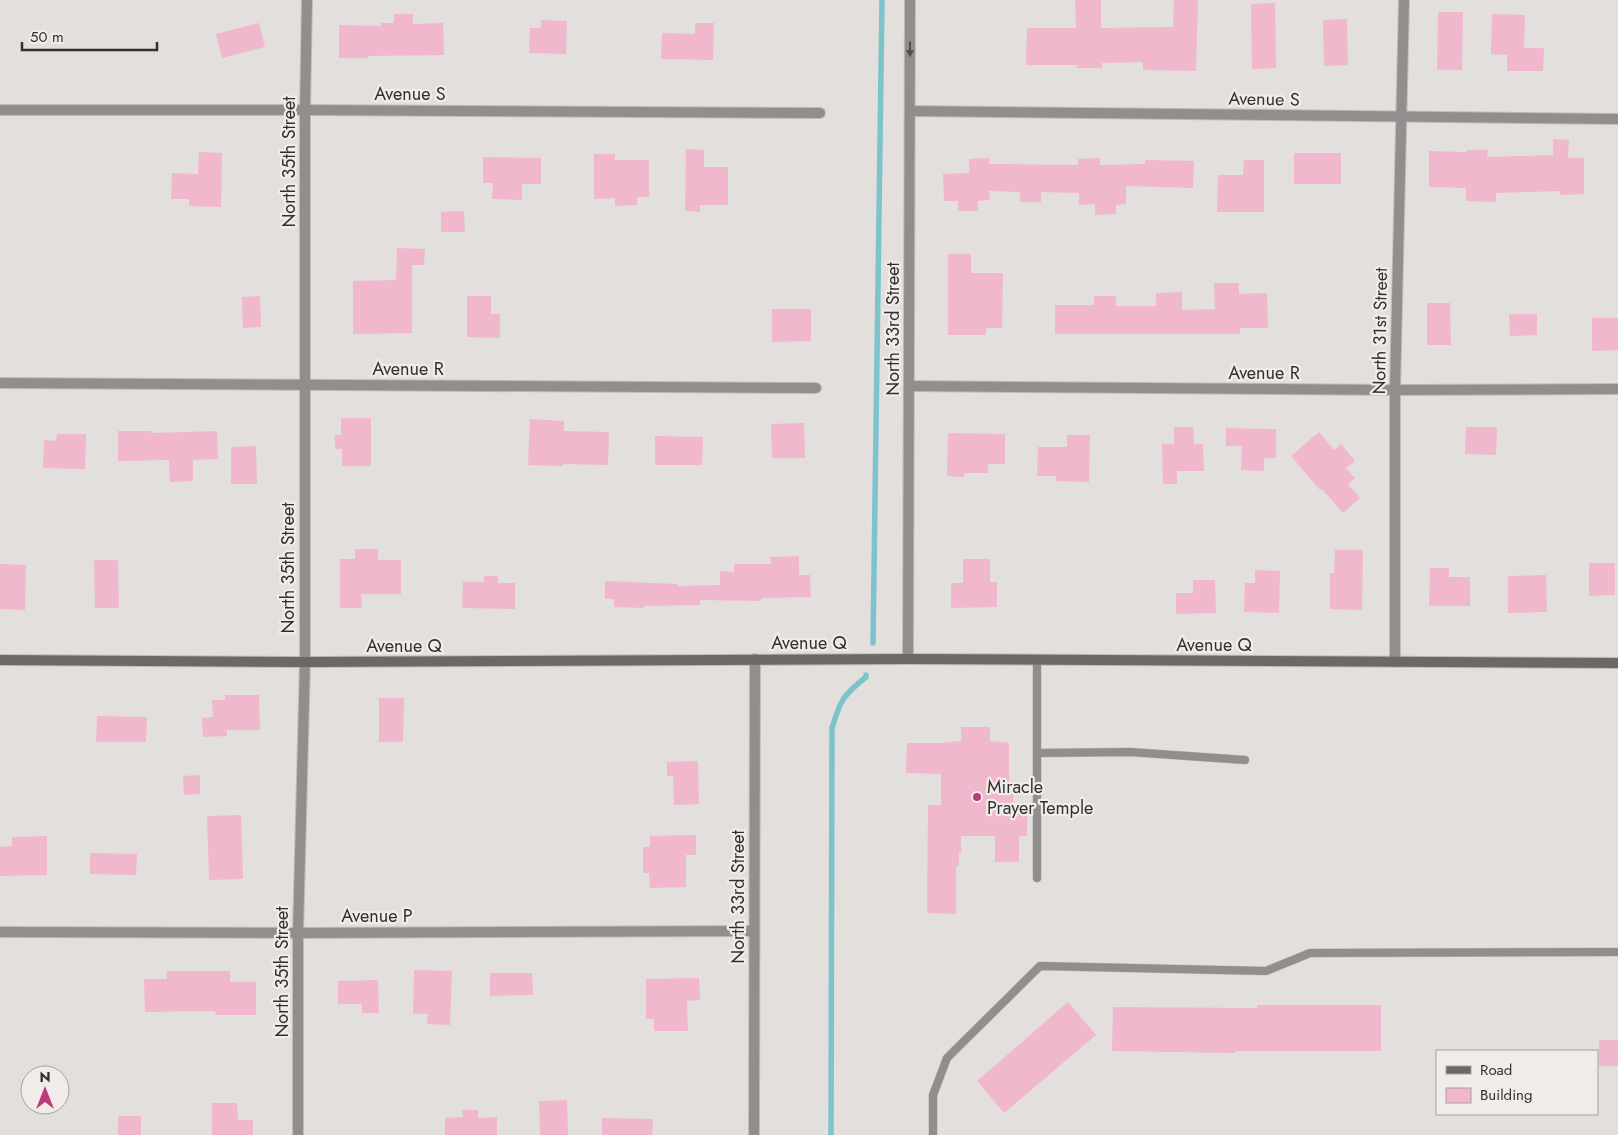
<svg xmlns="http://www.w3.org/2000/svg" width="1618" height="1135" font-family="Jost,sans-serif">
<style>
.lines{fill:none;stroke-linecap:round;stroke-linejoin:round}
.stream{stroke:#7dc3cc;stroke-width:5.5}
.building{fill:#f1b7cd}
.lane-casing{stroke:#c0bcba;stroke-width:9}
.street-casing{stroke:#c0bcba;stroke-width:12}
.secondary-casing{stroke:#c0bcba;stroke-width:12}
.lane{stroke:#918f8e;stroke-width:8}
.street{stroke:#918f8e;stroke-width:10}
.secondary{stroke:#6b6867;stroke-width:10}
.oneway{fill:#4e4c4c}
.poi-dot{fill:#be387a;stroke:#f1ecea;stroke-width:2}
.labels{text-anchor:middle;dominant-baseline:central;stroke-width:4.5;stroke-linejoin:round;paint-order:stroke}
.street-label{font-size:18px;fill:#32302f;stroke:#f1ecea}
.poi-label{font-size:18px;fill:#32302f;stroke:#f1ecea;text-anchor:start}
</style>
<rect width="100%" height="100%" fill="#e3dfdd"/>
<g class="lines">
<!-- stream -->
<g class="stream">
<polyline points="873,643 882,0"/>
<path d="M831,1135l1,-407c8,-27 11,-33 34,-51v-2"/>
</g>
</g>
<!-- building -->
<g class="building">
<polygon points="1075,0 1101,0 1101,28 1173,27 1174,0 1198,0 1196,71 1143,70 1143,62 1102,63 1102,68 1077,68 1077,65 1026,65 1027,28 1076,28"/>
<polygon points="1275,3 1276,68 1252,69 1251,4"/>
<polygon points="1438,12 1463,12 1462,70 1437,70"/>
<polygon points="394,14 413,14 413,24 443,23 444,55 368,56 368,58 339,58 339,25 381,26 381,23 394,23"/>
<polygon points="1492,14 1525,15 1524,48 1544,48 1543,71 1507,71 1507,55 1491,54"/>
<polygon points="1347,19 1348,65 1324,66 1323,20"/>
<polygon points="541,20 567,21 566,54 529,53 530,28 541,28"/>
<polygon points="259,23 265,47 222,58 216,34"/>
<polygon points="695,23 714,23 713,60 661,59 662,33 695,34"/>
<polygon points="1553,139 1569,140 1568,158 1584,158 1584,194 1560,195 1560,191 1496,193 1496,202 1466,201 1466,188 1429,187 1429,151 1467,152 1467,150 1488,150 1487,157 1553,155"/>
<polygon points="686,149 704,150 704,167 728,167 728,205 700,205 700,212 685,211"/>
<polygon points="199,152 222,153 221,207 189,206 189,199 171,199 172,173 198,174"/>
<rect x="1294" y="153" width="47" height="31"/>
<polygon points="594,154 615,154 615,160 649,160 649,197 637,197 637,205 615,206 615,198 594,199"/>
<polygon points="483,157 541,158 541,184 522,184 522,200 492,199 493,183 483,183"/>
<polygon points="989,158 989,164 1078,165 1078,159 1100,158 1100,165 1145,164 1145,160 1194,161 1193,188 1126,186 1126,204 1116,205 1116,214 1095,215 1095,204 1079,205 1079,193 1041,192 1041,202 1020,202 1020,192 989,191 990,200 978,201 978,211 958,211 958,201 944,201 943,174 969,173 969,159"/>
<polygon points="1244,160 1264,160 1264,212 1217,212 1218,175 1243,175"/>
<polygon points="464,211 465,232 441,232 441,212"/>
<polygon points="397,248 425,249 424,265 412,265 412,333 353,334 353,281 396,280"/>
<polygon points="948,254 971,254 971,273 1003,273 1002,328 986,328 986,335 948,335"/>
<polygon points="1214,283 1239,283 1239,294 1267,293 1268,328 1240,328 1240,334 1055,334 1055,305 1094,305 1094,296 1116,296 1116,306 1156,306 1156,293 1182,292 1182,310 1215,309"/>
<polygon points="260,296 261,327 243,328 242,297"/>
<polygon points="467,296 491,296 491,314 500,314 500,338 467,337"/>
<polygon points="1427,303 1450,303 1451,345 1427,345"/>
<polygon points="772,309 811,309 811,341 772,342"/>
<polygon points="1509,314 1537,314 1537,335 1510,336"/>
<polygon points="1592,318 1618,318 1618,350 1592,351"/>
<polygon points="341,418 371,418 371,466 342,466 342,449 335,449 335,435 341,435"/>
<polygon points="530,419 564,421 564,431 609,432 608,465 563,464 563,466 528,465"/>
<polygon points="804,423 805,458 772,458 771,424"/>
<polygon points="1174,427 1193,427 1194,444 1203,444 1204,471 1177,471 1177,484 1163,484 1162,444 1174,444"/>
<polygon points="1466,427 1497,427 1496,455 1465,454"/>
<polygon points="1226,428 1276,429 1276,458 1264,458 1264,471 1241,470 1242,446 1226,446"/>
<polygon points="118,431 151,431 151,433 217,431 218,459 193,460 193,481 170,482 169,460 118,461"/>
<polygon points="1319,432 1334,450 1341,444 1355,461 1346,468 1355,478 1348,484 1360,498 1343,513 1322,489 1320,490 1291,456"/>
<polygon points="948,433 1005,434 1005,464 988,464 988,473 964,473 964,477 947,476"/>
<polygon points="57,434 86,434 85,469 43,468 44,440 56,441"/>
<polygon points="1067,435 1090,435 1089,482 1056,481 1056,476 1037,476 1038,447 1067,447"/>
<polygon points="655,436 703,437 702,465 655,465"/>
<polygon points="256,446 257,484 231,484 231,447"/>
<polygon points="355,549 378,549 378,560 401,560 401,594 361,594 362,608 340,608 340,559 355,559"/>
<polygon points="1335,550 1363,550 1362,610 1330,609 1330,573 1334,573"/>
<polygon points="799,556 799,575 810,575 811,597 761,598 761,601 700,600 700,605 644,606 644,608 614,607 614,599 605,599 605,581 677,584 677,586 720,585 720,571 734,572 734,564 771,564 770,557"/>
<polygon points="963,559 990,559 990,582 997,582 997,607 951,608 951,583 963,583"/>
<polygon points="94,560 118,560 119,608 95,608"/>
<polygon points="1589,563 1615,563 1615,595 1589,596"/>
<polygon points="0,564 26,565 25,610 0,609"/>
<polygon points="1430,568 1449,568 1449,577 1470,577 1470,606 1429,606"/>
<polygon points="1255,570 1280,571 1279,613 1244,612 1245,583 1255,583"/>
<polygon points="1546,575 1547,612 1508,613 1508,576"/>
<polygon points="484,576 498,576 498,583 515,583 515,609 462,608 463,582 484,582"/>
<polygon points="1193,580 1215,580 1216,613 1176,614 1176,593 1193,593"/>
<polygon points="225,695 259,695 260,730 227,730 227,736 203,737 202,718 213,717 212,700 225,700"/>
<polygon points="379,698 404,698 403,742 379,742"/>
<polygon points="97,716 147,717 146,742 96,742"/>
<polygon points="961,727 990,727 990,741 1009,743 1009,788 1013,788 1013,806 1027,806 1027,836 1019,836 1019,862 995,862 995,836 961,836 961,853 959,853 959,866 956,866 956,914 927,913 928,805 941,805 941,774 906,773 907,743 941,743 961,741"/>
<polygon points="698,761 699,804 674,805 673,776 667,776 667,762"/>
<polygon points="200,775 200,794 184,795 183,776"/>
<polygon points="241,815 243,879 209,880 207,816"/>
<polygon points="696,835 696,855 686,855 686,887 650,888 649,873 643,873 643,847 650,847 650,836"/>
<polygon points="47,836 47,875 0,876 0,847 12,846 12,837"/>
<polygon points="90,853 137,854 136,875 90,874"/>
<polygon points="414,970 452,971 450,1025 427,1024 428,1014 413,1014"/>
<polygon points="167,971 230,971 230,982 256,982 256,1015 216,1015 215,1011 145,1012 144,979 167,979"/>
<polygon points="490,973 532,973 533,995 490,996"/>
<polygon points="699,978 700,1000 687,1001 688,1031 654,1031 654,1019 646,1019 646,979"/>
<polygon points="378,980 379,1013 362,1013 362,1004 338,1004 338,981"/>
<polygon points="1068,1002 1096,1035 1004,1113 977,1081"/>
<polygon points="1257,1005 1381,1005 1381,1051 1235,1051 1235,1053 1112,1051 1113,1007 1257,1008"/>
<rect x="1599" y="1040" width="19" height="26"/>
<polygon points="567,1100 568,1135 540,1135 539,1101"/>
<polygon points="212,1103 237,1103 238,1120 253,1120 253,1135 212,1135"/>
<polygon points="462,1110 478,1110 478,1118 497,1117 497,1135 445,1135 445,1118 463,1117"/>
<rect x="118" y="1116" width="23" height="19"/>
<polygon points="602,1118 653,1119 652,1135 602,1135"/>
</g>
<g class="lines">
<defs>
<g id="lane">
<polyline points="1037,660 1037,878"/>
<polyline points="1037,753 1130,752 1245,760"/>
<polyline points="933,1135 933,1095 947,1058 1040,966 1266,971 1310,953 1618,952"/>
</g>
<g id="street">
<polyline points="0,110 305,110 820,113"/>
<polyline points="910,111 1618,119"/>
<polyline points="0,383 816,388"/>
<polyline points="909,386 1395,390 1618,389"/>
<polyline points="908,659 910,0"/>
<polyline points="1395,662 1395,390 1404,0"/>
<polyline points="0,932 298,933 754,931"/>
<polyline points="298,1135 298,933 305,662 305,110 307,0"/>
<polyline points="754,1135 755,659"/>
</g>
<polyline id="secondary" points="0,660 305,662 908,659 1618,663"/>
</defs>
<!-- lane casing -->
<use href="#lane" class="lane-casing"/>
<!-- street casing -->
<use href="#street" class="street-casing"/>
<!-- secondary casing -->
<use href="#secondary" class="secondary-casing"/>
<!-- lane -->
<use href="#lane" class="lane"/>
<!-- street -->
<use href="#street" class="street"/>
<!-- secondary -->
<use href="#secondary" class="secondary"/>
</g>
<!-- one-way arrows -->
<defs><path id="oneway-solid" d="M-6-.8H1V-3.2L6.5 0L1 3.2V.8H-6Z" transform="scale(1.25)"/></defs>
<use class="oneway" href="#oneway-solid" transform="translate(910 49) rotate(90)"/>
<!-- markers -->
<circle class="poi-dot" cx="977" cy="797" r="5"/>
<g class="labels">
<!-- street labels -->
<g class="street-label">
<text x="410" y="94">Avenue S</text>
<text transform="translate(1264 99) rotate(1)">Avenue S</text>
<text transform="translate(289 162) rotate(-90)">North 35th Street</text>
<text transform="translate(893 329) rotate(-90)">North 33rd Street</text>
<text transform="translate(1380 331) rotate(-89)">North 31st Street</text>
<text x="408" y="369">Avenue R</text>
<text x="1264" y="373">Avenue R</text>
<text transform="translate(288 568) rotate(-90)">North 35th Street</text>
<text x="809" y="643">Avenue Q</text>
<text x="1214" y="645">Avenue Q</text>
<text x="404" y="646">Avenue Q</text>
<text transform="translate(738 897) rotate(-90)">North 33rd Street</text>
<text x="377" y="916">Avenue P</text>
<text transform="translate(282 972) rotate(-90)">North 35th Street</text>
</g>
<!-- poi labels -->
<g class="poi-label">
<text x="987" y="787">Miracle<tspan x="987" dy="21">Prayer Temple</tspan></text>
</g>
</g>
<!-- legend -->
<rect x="1436" y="1050" width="162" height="65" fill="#f1ecea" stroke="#a5a19f"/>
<rect x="1446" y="1066" width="25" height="8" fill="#6b6867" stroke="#a5a19f"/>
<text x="1480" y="1075" font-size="15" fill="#32302f">Road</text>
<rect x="1446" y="1088" width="25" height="15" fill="#f1b7cd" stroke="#a5a19f"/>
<text x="1480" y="1100" font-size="15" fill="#32302f">Building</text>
<!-- north arrow -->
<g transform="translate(45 1090)"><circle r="24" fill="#f1ecea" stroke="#a5a19f"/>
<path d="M0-4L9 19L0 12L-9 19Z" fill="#be387a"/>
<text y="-8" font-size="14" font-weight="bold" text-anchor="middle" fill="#32302f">N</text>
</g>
<!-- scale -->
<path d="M22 42v8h135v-8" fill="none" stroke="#32302f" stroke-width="2.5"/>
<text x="30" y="42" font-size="15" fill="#32302f" stroke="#f1ecea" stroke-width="4" paint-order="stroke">50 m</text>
</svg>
